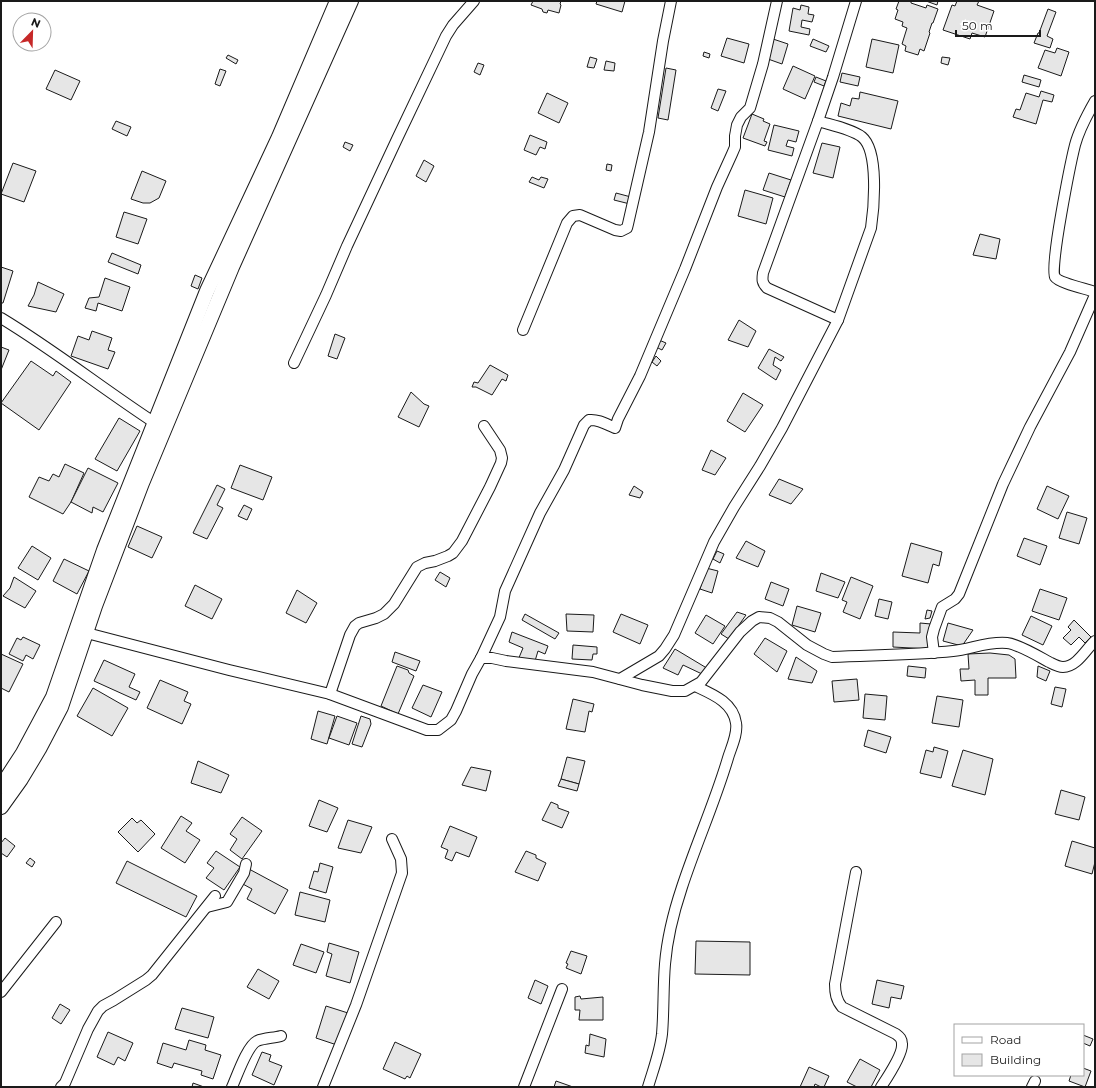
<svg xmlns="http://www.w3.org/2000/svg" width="1096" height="1088" font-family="Montserrat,sans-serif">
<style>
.building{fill:#e6e6e6;stroke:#1a1a1a}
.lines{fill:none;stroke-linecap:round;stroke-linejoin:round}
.minor-casing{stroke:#1a1a1a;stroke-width:12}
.secondary-casing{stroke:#1a1a1a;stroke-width:16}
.minor{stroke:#fff;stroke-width:10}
.secondary{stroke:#fff;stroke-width:14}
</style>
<rect width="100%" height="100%" fill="#fff"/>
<!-- building -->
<g class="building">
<polygon points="533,1 561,1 560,4 561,5 559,13 548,10 547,13 543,12 542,9 531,5"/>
<polygon points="597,1 625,1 622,12 596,4"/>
<polygon points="899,1 911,1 911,3 926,8 927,5 938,9 933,23 932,23 929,32 930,33 924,51 920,49 918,55 905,51 906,46 902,44 907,28 902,26 903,22 895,19 898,10 896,9"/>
<polygon points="926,1 938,1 937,5"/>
<polygon points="957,1 979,1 977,5 994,11 985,37 972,33 970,39 943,30 952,5 955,6"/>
<polygon points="801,5 809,7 808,14 814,15 812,22 802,20 801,27 810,29 809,35 789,31 793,8 800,10"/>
<polygon points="1048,9 1056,12 1047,36 1053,39 1050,48 1034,43 1038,33 1039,33"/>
<polygon points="727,38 749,44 744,63 721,56"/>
<polygon points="773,39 788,44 782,64 768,59"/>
<polygon points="813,39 829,46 826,52 810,46"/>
<polygon points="872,39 899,45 893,73 866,67"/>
<polygon points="1057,48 1069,52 1061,76 1038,68 1045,50 1055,53"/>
<polygon points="704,52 710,54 709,58 703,56"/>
<polygon points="228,55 238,60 236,64 226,58"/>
<polygon points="590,57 597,59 594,68 587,67"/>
<polygon points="942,57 950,58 948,65 941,63"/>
<polygon points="606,61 615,63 614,71 604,70"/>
<polygon points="478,63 484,65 480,75 474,72"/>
<polygon points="793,66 815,76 805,99 783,89"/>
<polygon points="666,68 676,70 668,120 658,118"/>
<polygon points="220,69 226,71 220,86 215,84"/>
<polygon points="55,70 80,81 71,100 46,89"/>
<polygon points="842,73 860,77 858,86 840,82"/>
<polygon points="1024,75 1041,80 1039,87 1022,82"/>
<polygon points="816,77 826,81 824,86 814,82"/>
<polygon points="718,89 726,91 718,111 711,108"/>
<polygon points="1041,91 1054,95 1052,102 1043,100 1036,124 1013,117 1016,109 1020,110 1026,93 1039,97"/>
<polygon points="860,92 898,101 891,129 838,116 841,103 850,106 852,98 859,99"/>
<polygon points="547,93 568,103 559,123 538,113"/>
<polygon points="752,114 764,119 763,121 770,124 764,141 767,142 765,146 743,138"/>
<polygon points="116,121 131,127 127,136 112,129"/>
<polygon points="774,125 799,131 796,142 788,140 786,146 794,148 792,156 768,150"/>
<polygon points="530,135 547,142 545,149 540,147 536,155 524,150"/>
<polygon points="345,142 353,145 350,151 343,147"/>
<polygon points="822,143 840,147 833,178 813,173"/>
<polygon points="424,160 434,166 426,182 416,176"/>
<polygon points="13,163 36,171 24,202 1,194"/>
<polygon points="607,164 612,165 611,171 606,170"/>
<polygon points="142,171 166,181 159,198 150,203 143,203 131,199"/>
<polygon points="769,173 791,180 785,197 763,190"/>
<polygon points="532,177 539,180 541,177 548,179 544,188 529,182"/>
<polygon points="745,190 773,198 766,224 738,216"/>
<polygon points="616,193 631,197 630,204 614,200"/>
<polygon points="124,212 147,219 138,244 116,237"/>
<polygon points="980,234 1000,239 996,259 973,255"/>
<polygon points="112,253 141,265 138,274 108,262"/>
<polygon points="1,267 13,271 3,303 1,303"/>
<polygon points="195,275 202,278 198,289 191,286"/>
<polygon points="105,278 130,287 122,311 98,303 96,311 85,308 89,298 99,297"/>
<polygon points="38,282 64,294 56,312 28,306 34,295"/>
<polygon points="739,320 756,331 748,347 728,340"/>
<polygon points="92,331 112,338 108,350 115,352 108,369 71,356 78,336 89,340"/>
<polygon points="335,334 345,338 337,359 328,356"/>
<polygon points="659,340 666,343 662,350 656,347"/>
<polygon points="1,347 9,350 1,370"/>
<polygon points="769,349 784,357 781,361 775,357 773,365 781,370 776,380 758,368"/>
<polygon points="656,356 661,361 657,366 652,362"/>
<polygon points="31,361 53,376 56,371 71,382 39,430 1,403"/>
<polygon points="490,365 508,375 506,381 502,379 492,395 476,387 472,387 474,382 478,383"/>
<polygon points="411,392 424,404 429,406 419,427 398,417"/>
<polygon points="743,393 763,405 745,432 727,421"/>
<polygon points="119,418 140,431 117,471 95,459"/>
<polygon points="711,450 726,458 715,475 702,470"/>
<polygon points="65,464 84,473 71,502 63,514 29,497 39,477 49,481 53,474 59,477"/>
<polygon points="240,465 272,477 263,500 231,488"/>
<polygon points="88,468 118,483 103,512 93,507 92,513 71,502"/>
<polygon points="779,479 803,489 791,504 769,495"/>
<polygon points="217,485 225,489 217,505 223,508 207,539 193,533"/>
<polygon points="634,486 643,492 640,498 629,495"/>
<polygon points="1047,486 1069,496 1058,519 1037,509"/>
<polygon points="244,505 252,509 247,520 238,516"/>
<polygon points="1067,512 1087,518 1079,544 1059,538"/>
<polygon points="137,526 162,537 152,558 128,547"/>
<polygon points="1024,538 1047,546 1040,565 1017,556"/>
<polygon points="746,541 765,551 758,567 736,558"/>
<polygon points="911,543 942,552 939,566 933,564 928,583 902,576"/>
<polygon points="32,546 51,558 38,580 18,568"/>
<polygon points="717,551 724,554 720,563 713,559"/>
<polygon points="64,559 89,571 77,594 53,581"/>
<polygon points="706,568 718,571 712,593 700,589"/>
<polygon points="440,572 450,578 446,587 435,580"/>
<polygon points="821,573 845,582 838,598 816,591"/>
<polygon points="14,577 36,591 25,608 3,596 10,588"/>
<polygon points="851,577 873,586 860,619 843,612 847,602 842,600"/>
<polygon points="771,582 789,589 783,606 765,599"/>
<polygon points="195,585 222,599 212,619 185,606"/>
<polygon points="1040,589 1067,598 1059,620 1032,611"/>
<polygon points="297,590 317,603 306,623 286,613"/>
<polygon points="879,599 892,602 888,619 875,616"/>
<polygon points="797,606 821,613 815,632 792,625"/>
<polygon points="927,610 932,611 930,618 925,619"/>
<polygon points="737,612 746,615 729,639 721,634"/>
<polygon points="525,614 559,633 555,639 522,620"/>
<polygon points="566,614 594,615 593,632 567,631"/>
<polygon points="621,614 648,625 640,644 613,632"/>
<polygon points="706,615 725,626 713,644 695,633"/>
<polygon points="1031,616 1052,626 1043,645 1022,635"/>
<polygon points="1074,620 1091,637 1085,643 1079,637 1071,645 1063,638 1071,630 1068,627"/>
<polygon points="920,623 931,624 930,649 893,647 893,632 920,633"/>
<polygon points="948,623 973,630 962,646 943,641"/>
<polygon points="512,632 548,646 545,654 538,651 535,661 518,660 523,648 509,642"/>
<polygon points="23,637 40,645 33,659 26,655 23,661 9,654 17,638 21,640"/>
<polygon points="765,638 787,651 777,672 754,654"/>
<polygon points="573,645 597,647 597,654 593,654 592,660 572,659"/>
<polygon points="675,649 710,670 702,674 683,665 678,675 663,668"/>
<polygon points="395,652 420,661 416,671 392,662"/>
<polygon points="990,653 1009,655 1015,659 1016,678 988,678 988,695 975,695 975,680 961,681 960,669 969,669 968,654"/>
<polygon points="1,654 23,664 9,692 1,688"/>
<polygon points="796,657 817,671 812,683 788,679"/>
<polygon points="104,660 135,674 129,687 140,692 136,700 94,681"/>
<polygon points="397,666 408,670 409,673 414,676 398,714 381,706"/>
<polygon points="908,666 926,668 925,678 907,676"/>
<polygon points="1038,666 1050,671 1046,681 1037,677"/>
<polygon points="857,679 859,700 834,702 832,681"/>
<polygon points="160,680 188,692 184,701 191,704 182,724 147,708"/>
<polygon points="423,685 442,692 431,717 412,708"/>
<polygon points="1055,687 1066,689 1062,707 1051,704"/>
<polygon points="93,688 128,708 112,736 77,716"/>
<polygon points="865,694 887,696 885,720 863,718"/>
<polygon points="937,696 963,700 959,727 932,723"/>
<polygon points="573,699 594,704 592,712 589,711 585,732 566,729"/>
<polygon points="318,711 335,716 327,744 311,739"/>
<polygon points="337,716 357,723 349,745 329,738"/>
<polygon points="361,716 370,719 371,724 362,747 352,744"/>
<polygon points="868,730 891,737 886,753 864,746"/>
<polygon points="934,747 948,751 941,778 920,773 926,750 933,752"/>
<polygon points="963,750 993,759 985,795 952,786"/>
<polygon points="567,757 585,761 579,784 561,779"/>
<polygon points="198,761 229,775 221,793 191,783"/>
<polygon points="471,767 491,771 486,791 462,785"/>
<polygon points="561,779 579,784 577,791 558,786"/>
<polygon points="1061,790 1085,797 1079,820 1055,814"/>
<polygon points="319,800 338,808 327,832 309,826"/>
<polygon points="551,802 558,805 558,808 569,812 562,828 542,820"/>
<polygon points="181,816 192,823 186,831 200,840 185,863 161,848"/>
<polygon points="242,817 262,831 242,859 230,850 237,839 230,834"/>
<polygon points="132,818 137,823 141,820 155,834 138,852 118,832"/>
<polygon points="348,820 372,827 361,853 338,848"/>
<polygon points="450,826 477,837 469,857 456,852 452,861 445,858 448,850 441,847"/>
<polygon points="5,838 15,846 7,857 1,853 1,843"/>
<polygon points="1072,841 1095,848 1095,862 1092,874 1065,866"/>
<polygon points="216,851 240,867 224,890 206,878 214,868 207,863"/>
<polygon points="526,851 536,855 536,858 546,863 538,881 515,872"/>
<polygon points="30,858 35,862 32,867 26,863"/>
<polygon points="127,861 197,896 186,917 116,883"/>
<polygon points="320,863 333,867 326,893 309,888 314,871 318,872"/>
<polygon points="249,869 288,890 275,914 247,899 252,889 241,883"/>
<polygon points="300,892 330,900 325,922 295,915"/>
<polygon points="696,941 750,942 750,975 695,974"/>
<polygon points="329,943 359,952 350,983 326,976 332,954 327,952"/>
<polygon points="301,944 324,952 316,973 293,965"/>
<polygon points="571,951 587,956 581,974 566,968 568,964 566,963"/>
<polygon points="258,969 279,981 269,999 247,987"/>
<polygon points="535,980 548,986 541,1004 528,998"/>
<polygon points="877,980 904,986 901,999 891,997 889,1008 872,1004"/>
<polygon points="580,996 581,999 603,997 603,1020 579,1020 580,1010 575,1010 575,997"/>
<polygon points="60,1004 70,1010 61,1024 52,1018"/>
<polygon points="326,1006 348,1013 337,1045 316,1038"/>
<polygon points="182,1008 214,1017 208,1038 175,1029"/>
<polygon points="108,1032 133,1043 125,1061 118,1057 114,1065 97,1057"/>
<polygon points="590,1034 606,1039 604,1057 585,1053 586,1045 589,1046"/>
<polygon points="1083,1035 1093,1039 1090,1046 1083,1043"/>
<polygon points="189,1040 206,1045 205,1050 221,1055 213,1079 201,1075 202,1071 174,1063 172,1068 157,1063 163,1043 186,1050"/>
<polygon points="395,1042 421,1054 410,1078 407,1076 405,1079 383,1069"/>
<polygon points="262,1052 271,1055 269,1061 282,1066 274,1085 252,1075"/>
<polygon points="860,1059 880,1070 871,1087 857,1087 847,1082"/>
<polygon points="809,1067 829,1076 824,1087 821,1087 815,1084 814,1087 800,1087"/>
<polygon points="1083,1068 1091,1071 1085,1087 1069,1081 1071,1075 1083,1075"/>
<polygon points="556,1081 573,1087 554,1087"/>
<polygon points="193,1083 204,1087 192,1087"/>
</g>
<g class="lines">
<defs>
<g id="minor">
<path d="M1095,101c-8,14 -16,29 -20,44 -4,16 -26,124 -20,132 4,6 32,12 40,15"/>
<path d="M818,121l-55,152c-1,7 -1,10 4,15l71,32"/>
<path d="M1,318c53,32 102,71 154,105l5,2"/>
<polyline points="523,330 567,223 573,216 580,215 615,230 621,231 627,228 628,224 649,132 663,41 671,1"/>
<polyline points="294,363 326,295 347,246 397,139 446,36 453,25 474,1"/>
<path d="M79,631l150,39 101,24 97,36h11l13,-10 5,-9 16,-37 9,-16h11l14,3 87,11 49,13 30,6h13l16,-9 39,-50 12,-11 7,-4 11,1 8,4 29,23 17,9 8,3c40,-2 81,-2 121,-6 18,-2 36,-10 54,-8 11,1 31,13 42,19 4,2 9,5 14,5 14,0 23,-18 32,-26"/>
<polyline points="934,653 932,637 934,629 942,607 955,599 959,594 1003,484 1030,427 1070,352 1095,295"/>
<path d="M481,658l19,-41 5,-26 35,-78 24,-43 20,-45 5,-5c9,-1 17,4 26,8l3,-9 22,-43 45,-107 32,-82 15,-33 3,-7v-11l2,-11 4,-8 9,-9 13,-44 14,-63"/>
<path d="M620,679l39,-23 6,-7 9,-14 40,-93 20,-35 26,-41 22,-38 56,-108 33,-92c3,-20 8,-77 -9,-91 -10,-8 -31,-12 -44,-16l15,-44 23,-76"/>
<polyline points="330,694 350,635 355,626 359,623 376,618 384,614 394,604 417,567 425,563 435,561 448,556 453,553 462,541 490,487 501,463 502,458 500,450 484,426"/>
<path d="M856,872l-21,112c0,9 1,16 7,23l54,27c4,3 6,5 6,10 1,10 -15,34 -21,43"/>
<polyline points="207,907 227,902 244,873 246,864"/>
<polyline points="1,992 56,922"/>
<polyline points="61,1087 65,1083 88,1029 98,1011 103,1006 114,1000 146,980 152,975 215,896"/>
<path d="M232,1087c5,-11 15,-41 25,-46 7,-3 17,-3 24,-5"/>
<polyline points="323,1087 356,1005 402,873 401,859 392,839"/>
<polyline points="524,1087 562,989"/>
<path d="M648,1087c5,-17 12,-35 14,-53 2,-23 1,-47 3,-70 2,-25 9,-53 17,-77 14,-43 33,-85 46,-129 3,-10 10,-24 8,-35 -3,-21 -24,-29 -41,-37"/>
<polyline points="1032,1087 1035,1081"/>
</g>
<g id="secondary">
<polyline points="1,787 23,753 53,697 104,550 207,291 279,137 337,1"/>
<polyline points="1,807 21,779 39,749 61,707 95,606 142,483 232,267 351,1"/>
</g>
</defs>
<!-- minor casing -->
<use href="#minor" class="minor-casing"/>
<!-- secondary casing -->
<use href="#secondary" class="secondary-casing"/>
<!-- minor -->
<use href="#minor" class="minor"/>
<!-- secondary -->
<use href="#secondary" class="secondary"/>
</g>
<!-- border -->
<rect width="1096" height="1088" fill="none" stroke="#1a1a1a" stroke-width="4"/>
<!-- legend -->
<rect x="954" y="1024" width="130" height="52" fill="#ffffff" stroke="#a3a3a3"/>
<rect x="962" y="1037" width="20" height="6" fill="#ffffff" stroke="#a3a3a3"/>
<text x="990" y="1044" font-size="12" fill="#1a1a1a">Road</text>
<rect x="962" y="1054" width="20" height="12" fill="#e6e6e6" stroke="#a3a3a3"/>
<text x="990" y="1064" font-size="12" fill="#1a1a1a">Building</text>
<!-- north arrow -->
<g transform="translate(32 32) rotate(23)"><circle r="19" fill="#ffffff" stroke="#a3a3a3"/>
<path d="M0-3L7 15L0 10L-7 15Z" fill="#c62828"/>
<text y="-6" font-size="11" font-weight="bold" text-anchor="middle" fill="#1a1a1a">N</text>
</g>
<!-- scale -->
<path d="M956 30v6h84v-6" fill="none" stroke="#1a1a1a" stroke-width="2"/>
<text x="962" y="30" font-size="12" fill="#1a1a1a" stroke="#ffffff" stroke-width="3" paint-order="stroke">50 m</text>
</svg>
